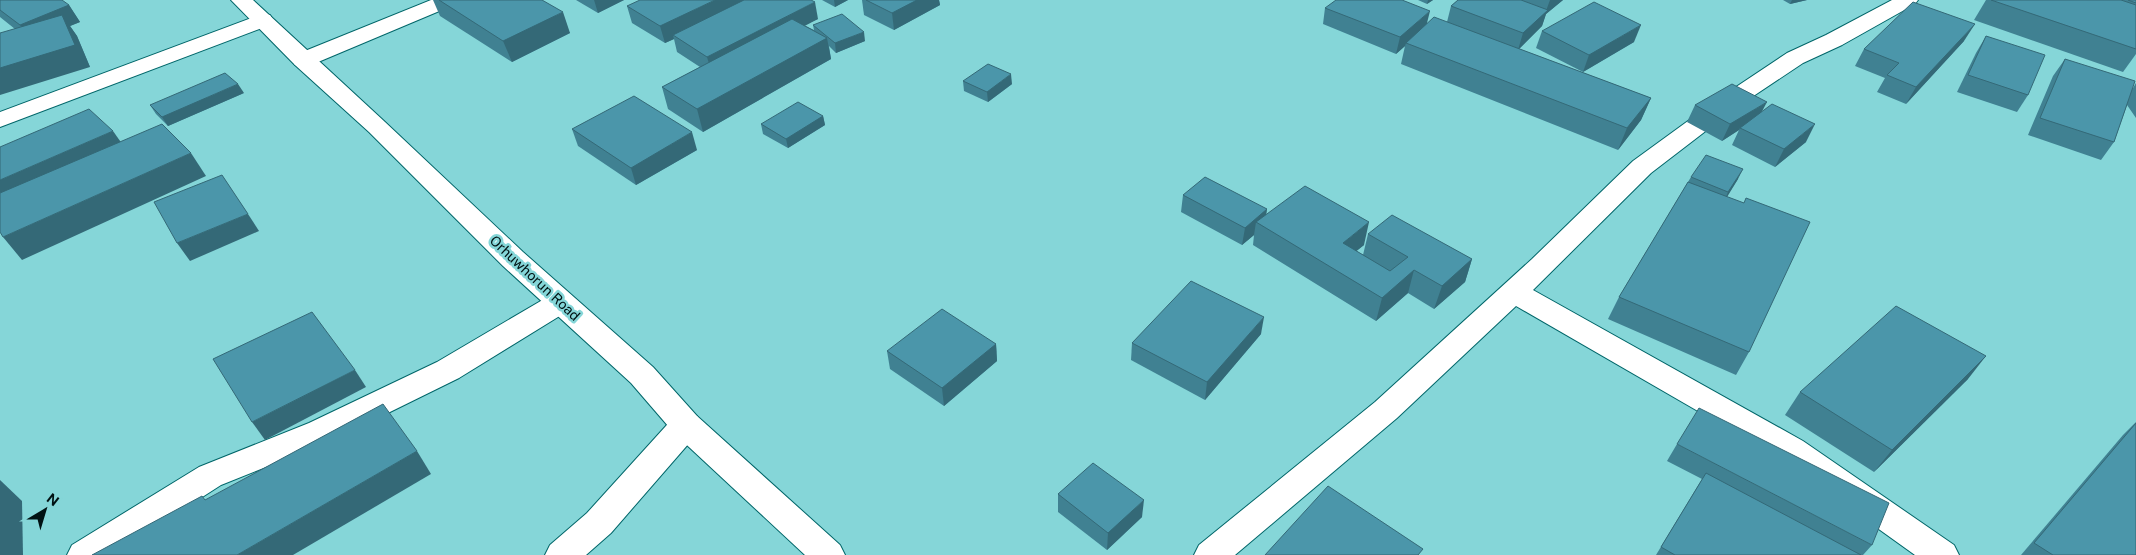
<svg xmlns="http://www.w3.org/2000/svg" width="2136" height="555" font-family="'Public Sans',sans-serif">
<style>
.lines{fill:none;stroke-linecap:round;stroke-linejoin:round}
.minor-casing{stroke:#006669;stroke-width:2}
.tertiary-casing{stroke:#006669;stroke-width:2}
.minor{fill:#fff;fill-rule:evenodd}
.tertiary{fill:#fff;fill-rule:evenodd}
.wall{fill:#408192}
.shaded-wall{fill:#346977}
.building{fill:#4b96aa;stroke:#346977}
.labels{text-anchor:middle;dominant-baseline:central;stroke-width:5;stroke-linejoin:round;paint-order:stroke}
.street-label{font-size:14px;fill:#001213;stroke:#85d6d8}
</style>
<rect width="100%" height="100%" fill="#85d6d8"/>
<g class="lines">
<defs>
<g id="minor">
<polygon points="431,0 459,0 456,4 311,65 303,67 295,65 292,60 295,55"/>
<polygon points="1892,0 1918,0 1915,4 1842,45 1803,63 1737,107 1651,173 1533,290 1803,441 1954,545 1959,555 1915,555 1781,459 1516,306 1397,418 1235,555 1194,555 1199,545 1375,402 1532,259 1633,161 1721,97 1787,53 1826,35"/>
<polygon points="262,14 270,15 273,20 270,25 0,127 0,112"/>
<polygon points="561,292 571,295 575,302 571,309 459,378 331,441 221,485 112,555 67,555 72,545 199,467 309,423 437,362 551,295"/>
<polygon points="686,413 697,416 702,425 697,434 611,533 586,555 545,555 550,545 587,513 675,416"/>
</g>
<polygon id="tertiary" points="231,0 253,0 385,122 523,252 653,367 697,416 840,545 845,555 805,555 675,434 631,383 503,266 369,132 295,65"/>
</defs>
<!-- minor casing -->
<use href="#minor" class="minor-casing"/>
<!-- tertiary casing -->
<use href="#tertiary" class="tertiary-casing"/>
<!-- minor -->
<use href="#minor" class="minor"/>
<!-- tertiary -->
<use href="#tertiary" class="tertiary"/>
</g>
<!-- wall -->
<g class="wall">
<polygon points="0,0 69,5 80,22 70,26 77,36 90,67 15,29 0,17"/>
<polygon points="433,0 542,0 570,33 512,62 440,16"/>
<polygon points="576,0 624,0 598,13"/>
<polygon points="822,0 848,0 835,7"/>
<polygon points="862,0 939,0 940,5 894,30 864,15"/>
<polygon points="1418,0 1433,0 1427,4"/>
<polygon points="1458,0 1563,0 1546,14 1542,26 1519,49 1651,98 1641,120 1618,150 1401,64 1405,46 1396,54 1323,24 1325,8 1427,23 1447,22 1451,6"/>
<polygon points="1783,0 1807,0 1790,4"/>
<polygon points="1986,0 2136,0 2136,54 2123,72 1974,20"/>
<polygon points="627,6 818,19 804,25 814,30 813,25 865,41 836,53 829,46 831,59 703,132 668,109 662,87 700,67 677,52 674,39 665,43 632,23"/>
<polygon points="1542,31 1634,42 1583,72 1536,48"/>
<polygon points="1986,36 2028,95 2017,112 1957,92 1976,53"/>
<polygon points="1964,41 1906,104 1877,92 1885,78 1855,66 1864,49"/>
<polygon points="2065,59 2133,88 2136,83 2136,118 2127,105 2114,142 2101,160 2028,135 2053,76"/>
<polygon points="963,81 1012,84 988,102 964,91"/>
<polygon points="244,93 168,126 156,114 150,105"/>
<polygon points="1695,105 1762,112 1806,142 1775,167 1732,145 1739,130 1722,141 1687,122"/>
<polygon points="823,116 825,125 788,148 763,134 761,124"/>
<polygon points="572,129 697,150 636,185 578,146"/>
<polygon points="1691,177 1738,179 1727,196 1749,352 1736,375 1608,319 1619,297"/>
<polygon points="1183,195 1267,209 1266,215 1364,245 1356,251 1363,255 1368,234 1472,259 1465,282 1434,309 1408,293 1376,321 1253,245 1254,235 1242,245 1181,212"/>
<polygon points="1261,334 1205,400 1131,360 1132,343"/>
<polygon points="996,344 997,361 944,406 890,369 887,351"/>
<polygon points="1968,379 1874,472 1785,415 1800,392"/>
<polygon points="2136,422 2136,555 2021,555 2123,435"/>
<polygon points="1677,444 1872,545 1863,555 1656,555 1702,479 1667,461"/>
<polygon points="1058,494 1142,517 1107,550 1058,512"/>
</g>
<!-- shaded-wall -->
<g class="shaded-wall">
<polygon points="594,0 624,0 598,13"/>
<polygon points="715,0 753,0 673,35 674,39 665,43 660,26"/>
<polygon points="834,0 848,0 835,7"/>
<polygon points="917,0 939,0 940,5 894,30 892,13"/>
<polygon points="1428,0 1433,0 1427,4"/>
<polygon points="1550,0 1563,0 1546,14 1542,26 1518,50 1523,33 1546,11"/>
<polygon points="1792,0 1807,0 1790,4"/>
<polygon points="815,2 818,19 712,74 707,57"/>
<polygon points="69,5 80,22 70,26 77,36 90,67 0,95 0,68 32,41 20,25"/>
<polygon points="1430,11 1426,27 1406,43 1405,46 1396,54 1400,37"/>
<polygon points="563,12 570,33 512,62 503,41"/>
<polygon points="1975,24 1964,41 1906,104 1916,87"/>
<polygon points="1641,25 1634,42 1583,72 1589,55"/>
<polygon points="864,32 865,41 836,53 835,43"/>
<polygon points="827,38 831,59 703,132 697,109"/>
<polygon points="1011,74 1012,84 988,102 987,92"/>
<polygon points="238,84 244,93 168,126 162,117"/>
<polygon points="1651,98 1641,120 1618,150 1627,128"/>
<polygon points="1767,102 1758,119 1740,128 1739,130 1722,141 1730,124"/>
<polygon points="823,116 825,125 788,148 786,139"/>
<polygon points="1815,124 1806,142 1775,167 1784,149"/>
<polygon points="113,131 125,148 0,194 0,180"/>
<polygon points="692,132 697,150 636,185 631,168"/>
<polygon points="191,153 206,176 22,260 3,237"/>
<polygon points="1743,169 1738,179 1724,202 1728,192"/>
<polygon points="1267,209 1264,227 1256,222 1254,235 1242,245 1245,228"/>
<polygon points="248,214 259,231 190,261 177,243"/>
<polygon points="1369,222 1364,245 1338,266 1343,243"/>
<polygon points="1472,259 1465,282 1434,309 1442,286"/>
<polygon points="1414,270 1408,293 1376,321 1382,298"/>
<polygon points="1264,317 1261,334 1205,400 1207,382"/>
<polygon points="996,344 997,361 944,406 942,388"/>
<polygon points="1986,356 1968,379 1874,472 1892,450"/>
<polygon points="355,370 366,387 265,440 252,422"/>
<polygon points="417,451 431,474 293,555 237,555"/>
<polygon points="0,480 22,501 23,555 0,555"/>
<polygon points="1144,500 1142,517 1107,550 1108,533"/>
</g>
<!-- building -->
<g class="building">
<polygon points="0,0 62,0 69,5 20,25 0,10"/>
<polygon points="439,0 542,0 563,12 503,41"/>
<polygon points="640,0 715,0 660,26 627,6"/>
<polygon points="744,0 811,0 815,2 707,57 673,35"/>
<polygon points="866,0 917,0 892,13"/>
<polygon points="1336,0 1402,0 1430,11 1400,37 1325,8"/>
<polygon points="1458,0 1521,0 1548,10 1523,33 1451,6"/>
<polygon points="1991,0 2121,0 2136,5 2136,49"/>
<polygon points="2128,0 2136,0 2136,3"/>
<polygon points="1594,2 1641,25 1589,55 1542,31"/>
<polygon points="1913,2 1975,24 1916,87 1887,75 1899,63 1864,49"/>
<polygon points="842,14 864,32 835,43 813,25"/>
<polygon points="62,15 75,45 0,68 0,33"/>
<polygon points="1434,17 1651,98 1627,128 1406,43"/>
<polygon points="792,19 827,38 697,109 662,87"/>
<polygon points="1986,36 2045,55 2028,95 1968,75"/>
<polygon points="2065,59 2135,81 2114,142 2040,118"/>
<polygon points="988,64 1011,74 987,92 963,81"/>
<polygon points="225,73 238,84 162,117 150,105"/>
<polygon points="1732,84 1767,102 1730,124 1695,105"/>
<polygon points="634,96 692,132 631,168 572,129"/>
<polygon points="798,102 823,116 786,139 761,124"/>
<polygon points="1772,104 1815,124 1784,149 1740,128"/>
<polygon points="89,109 113,131 0,180 0,147"/>
<polygon points="162,124 191,153 3,237 0,232 0,193"/>
<polygon points="1706,155 1743,169 1728,192 1691,177"/>
<polygon points="222,175 248,214 177,243 154,202"/>
<polygon points="1205,177 1267,209 1245,228 1183,195"/>
<polygon points="1688,182 1744,203 1746,198 1810,222 1749,352 1619,297"/>
<polygon points="1305,186 1369,222 1343,243 1390,271 1408,257 1368,234 1392,215 1472,259 1442,286 1414,270 1382,298 1256,222"/>
<polygon points="1191,281 1264,317 1207,382 1132,343"/>
<polygon points="1896,306 1986,356 1892,450 1800,392"/>
<polygon points="942,309 996,344 942,388 887,351"/>
<polygon points="312,312 355,370 252,422 213,359"/>
<polygon points="383,404 417,451 237,555 92,555 202,496 205,500"/>
<polygon points="1699,408 1889,503 1872,545 1677,444"/>
<polygon points="2136,423 2136,555 2053,555 2034,543"/>
<polygon points="1093,463 1144,500 1108,533 1058,494"/>
<polygon points="1706,473 1861,555 1675,555 1661,547"/>
<polygon points="1328,486 1423,549 1418,555 1265,555"/>
</g>
<g class="labels">
<!-- street labels -->
<g class="street-label">
<text transform="translate(535 278) rotate(43)">Orhuwhorun Road</text>
</g>
</g>
<!-- north arrow -->
<g transform="translate(45 510) rotate(38)" stroke="#85d6d8" stroke-width="4" paint-order="stroke">
<path d="M0-4L9 19L0 12L-9 19Z" fill="#001213"/>
<text y="-8" font-size="14" font-weight="bold" text-anchor="middle" fill="#001213">N</text>
</g>
</svg>
